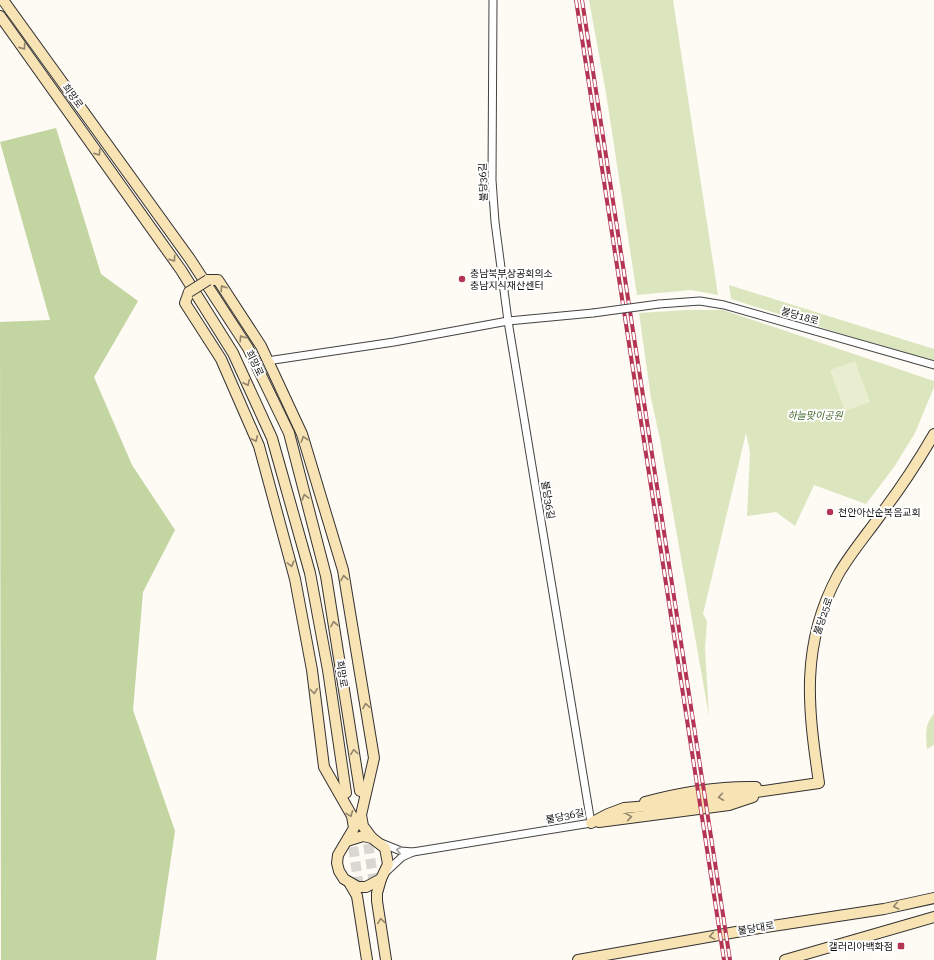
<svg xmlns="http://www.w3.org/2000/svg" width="934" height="960" font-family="'Roboto Serif','Noto Sans KR',serif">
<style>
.green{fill:#dbe6bf}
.forest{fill:#c3d5a0}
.pitch{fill:#eaeed0}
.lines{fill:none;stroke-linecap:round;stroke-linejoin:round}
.secondary-tunnel{stroke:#dad7d2;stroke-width:10;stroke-dasharray:10 5;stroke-linecap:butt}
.street-casing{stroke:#434343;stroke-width:9}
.secondary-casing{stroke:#323232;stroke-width:12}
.street{stroke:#fff;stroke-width:7}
.secondary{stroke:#f8e3b5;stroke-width:10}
.rail-casing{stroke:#b43454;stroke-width:4}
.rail{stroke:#fff;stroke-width:2.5;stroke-dasharray:8;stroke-linecap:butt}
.street-bridge-casing{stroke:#434343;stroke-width:9;stroke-linecap:butt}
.secondary-bridge-casing{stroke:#323232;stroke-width:12;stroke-linecap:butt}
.street-bridge{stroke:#fff;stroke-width:7}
.secondary-bridge{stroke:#f8e3b5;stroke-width:10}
.oneway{stroke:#90846b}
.oneway2{stroke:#9f9f9f}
.poi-dot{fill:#b43454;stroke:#fff;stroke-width:1.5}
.labels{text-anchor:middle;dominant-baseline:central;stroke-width:4;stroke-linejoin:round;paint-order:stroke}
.street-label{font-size:10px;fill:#101010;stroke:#fff}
.poi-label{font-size:10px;fill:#101010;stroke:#fff;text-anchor:start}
.park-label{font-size:10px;font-style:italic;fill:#3e6225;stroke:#fff}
</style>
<rect width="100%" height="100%" fill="#fefaf4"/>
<!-- green -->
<g class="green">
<polygon points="589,0 673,0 718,295 691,290 637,295 606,93"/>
<polygon points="729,285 934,349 934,363 731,299"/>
<polygon points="687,310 723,310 934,381 934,387 915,433 894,467 866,504 814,485 795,526 776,512 747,516 750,452 746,433 703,614 707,621 705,648 709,716 660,439 651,398 639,313"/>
<path d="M934,714v31l-7,4c-1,-15 -3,-24 7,-35z"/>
</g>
<!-- forest -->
<polygon class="forest" points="56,128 101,274 138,301 94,377 132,465 175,530 143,592 133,710 175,831 156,960 1,960 0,322 50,320 0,142"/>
<!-- pitch -->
<polygon class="pitch" points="855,361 870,402 845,411 830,370"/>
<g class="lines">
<!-- secondary-tunnel -->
<g class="secondary-tunnel">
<polyline points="366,829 375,891"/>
<polyline points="351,832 360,894"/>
</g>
<defs>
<g id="street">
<polyline points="659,304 700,301 724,305 934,365"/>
<polyline points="267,361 394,342 508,321 593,313"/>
<polyline points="381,843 401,851 413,852 402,857 387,871"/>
<polyline points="413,852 591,823 508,321 495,222 492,180 493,0"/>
</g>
<g id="secondary">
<polyline points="3,0 190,259 248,348 289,433 326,576 360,791"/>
<polyline points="0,16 181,270 233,353 272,438 310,573 328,670 346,793"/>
<polyline points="208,280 218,280 261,346 302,434 343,570 374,758 361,815 363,826 372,838"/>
<polyline points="189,292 185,303 221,359 259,446 295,579 312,670 324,767 352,816 354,828 338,855 337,863 339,871 344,879 358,887 366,887 381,879 388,864 385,848 372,838 363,836 347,841"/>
<path d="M645,802c37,-10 73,-16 111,-15"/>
<polyline points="599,822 729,805 753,797"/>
<path d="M591,823l17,-9 16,-6 49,-4 146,-21c-11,-75 -19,-138 19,-208 13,-23 31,-43 46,-65 18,-24 35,-50 50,-76"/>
<polyline points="381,879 377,893 377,901 386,960"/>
<polyline points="350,884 357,896 367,960"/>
<polyline points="578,960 753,929 884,909 934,898"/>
<polyline points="785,960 934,917"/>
</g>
</defs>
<!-- street casing -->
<use href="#street" class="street-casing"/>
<!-- secondary casing -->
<use href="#secondary" class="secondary-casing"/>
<!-- street -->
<use href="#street" class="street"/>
<!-- secondary -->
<use href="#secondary" class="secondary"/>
<defs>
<g id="rail">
<polyline points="576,0 724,960"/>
<polyline points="582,0 730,960"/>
</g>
</defs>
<!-- rail casing -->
<use href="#rail" class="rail-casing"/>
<!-- rail -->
<use href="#rail" class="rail"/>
<defs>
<polyline id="street-bridge" points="593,313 659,304"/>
<polyline id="secondary-bridge" points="189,292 208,280"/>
</defs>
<!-- street-bridge casing -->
<use href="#street-bridge" class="street-bridge-casing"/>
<!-- secondary-bridge casing -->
<use href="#secondary-bridge" class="secondary-bridge-casing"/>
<!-- street-bridge -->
<use href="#street-bridge" class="street-bridge"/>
<!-- secondary-bridge -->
<use href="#secondary-bridge" class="secondary-bridge"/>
</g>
<!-- one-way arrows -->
<defs><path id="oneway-chevron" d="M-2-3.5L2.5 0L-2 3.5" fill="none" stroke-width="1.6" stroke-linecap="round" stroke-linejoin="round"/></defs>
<g class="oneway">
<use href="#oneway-chevron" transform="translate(23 47) rotate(55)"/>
<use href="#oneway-chevron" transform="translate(98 153) rotate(55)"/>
<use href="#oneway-chevron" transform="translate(173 259) rotate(55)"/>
<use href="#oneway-chevron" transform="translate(223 288) rotate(-123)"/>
<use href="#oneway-chevron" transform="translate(242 338) rotate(-123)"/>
<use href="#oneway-chevron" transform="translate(247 383) rotate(65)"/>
<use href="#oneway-chevron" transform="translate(255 439) rotate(66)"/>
<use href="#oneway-chevron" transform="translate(304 439) rotate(-108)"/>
<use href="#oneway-chevron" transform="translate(305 497) rotate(-105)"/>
<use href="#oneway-chevron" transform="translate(291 564) rotate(75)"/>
<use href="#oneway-chevron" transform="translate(344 578) rotate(-100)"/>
<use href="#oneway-chevron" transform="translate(334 624) rotate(-100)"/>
<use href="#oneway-chevron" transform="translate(314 691) rotate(83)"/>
<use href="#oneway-chevron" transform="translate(366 706) rotate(-99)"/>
<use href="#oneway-chevron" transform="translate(354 752) rotate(-98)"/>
<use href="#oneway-chevron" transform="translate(721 797) rotate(172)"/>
<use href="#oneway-chevron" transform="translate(350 814) rotate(68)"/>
<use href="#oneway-chevron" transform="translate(629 817) rotate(-9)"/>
<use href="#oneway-chevron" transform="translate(896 906) rotate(169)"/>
<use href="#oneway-chevron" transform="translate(381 921) rotate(-98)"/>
<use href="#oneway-chevron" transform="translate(712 936) rotate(170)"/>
</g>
<use class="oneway2" href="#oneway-chevron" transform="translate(399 850) rotate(-167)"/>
<!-- markers -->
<g class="poi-dot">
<circle cx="462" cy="279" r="4"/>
<circle cx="830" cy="512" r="4"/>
<rect x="897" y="942" width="8" height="8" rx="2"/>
</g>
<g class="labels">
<!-- street labels -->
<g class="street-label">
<text transform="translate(73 96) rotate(54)">희망로</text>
<text transform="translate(483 182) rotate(-92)">불당36길</text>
<text transform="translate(800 316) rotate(16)">불당18로</text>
<text transform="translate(255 363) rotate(64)">희망로</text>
<text transform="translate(548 500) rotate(81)">불당36길</text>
<text transform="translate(823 616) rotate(-71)">불당25로</text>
<text transform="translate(342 674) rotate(81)">희망로</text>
<text transform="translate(565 816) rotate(-11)">불당36길</text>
<text transform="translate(756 928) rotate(-9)">불당대로</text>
</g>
<!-- poi labels -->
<g class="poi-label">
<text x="470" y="273">충남북부상공회의소<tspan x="470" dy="12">충남지식재산센터</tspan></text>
<text x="838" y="512">천안아산순복음교회</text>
<text x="893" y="946" text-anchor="end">갤러리아백화점</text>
</g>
<!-- park labels -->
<g class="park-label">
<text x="815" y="415">하늘맞이공원</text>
</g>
</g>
</svg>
